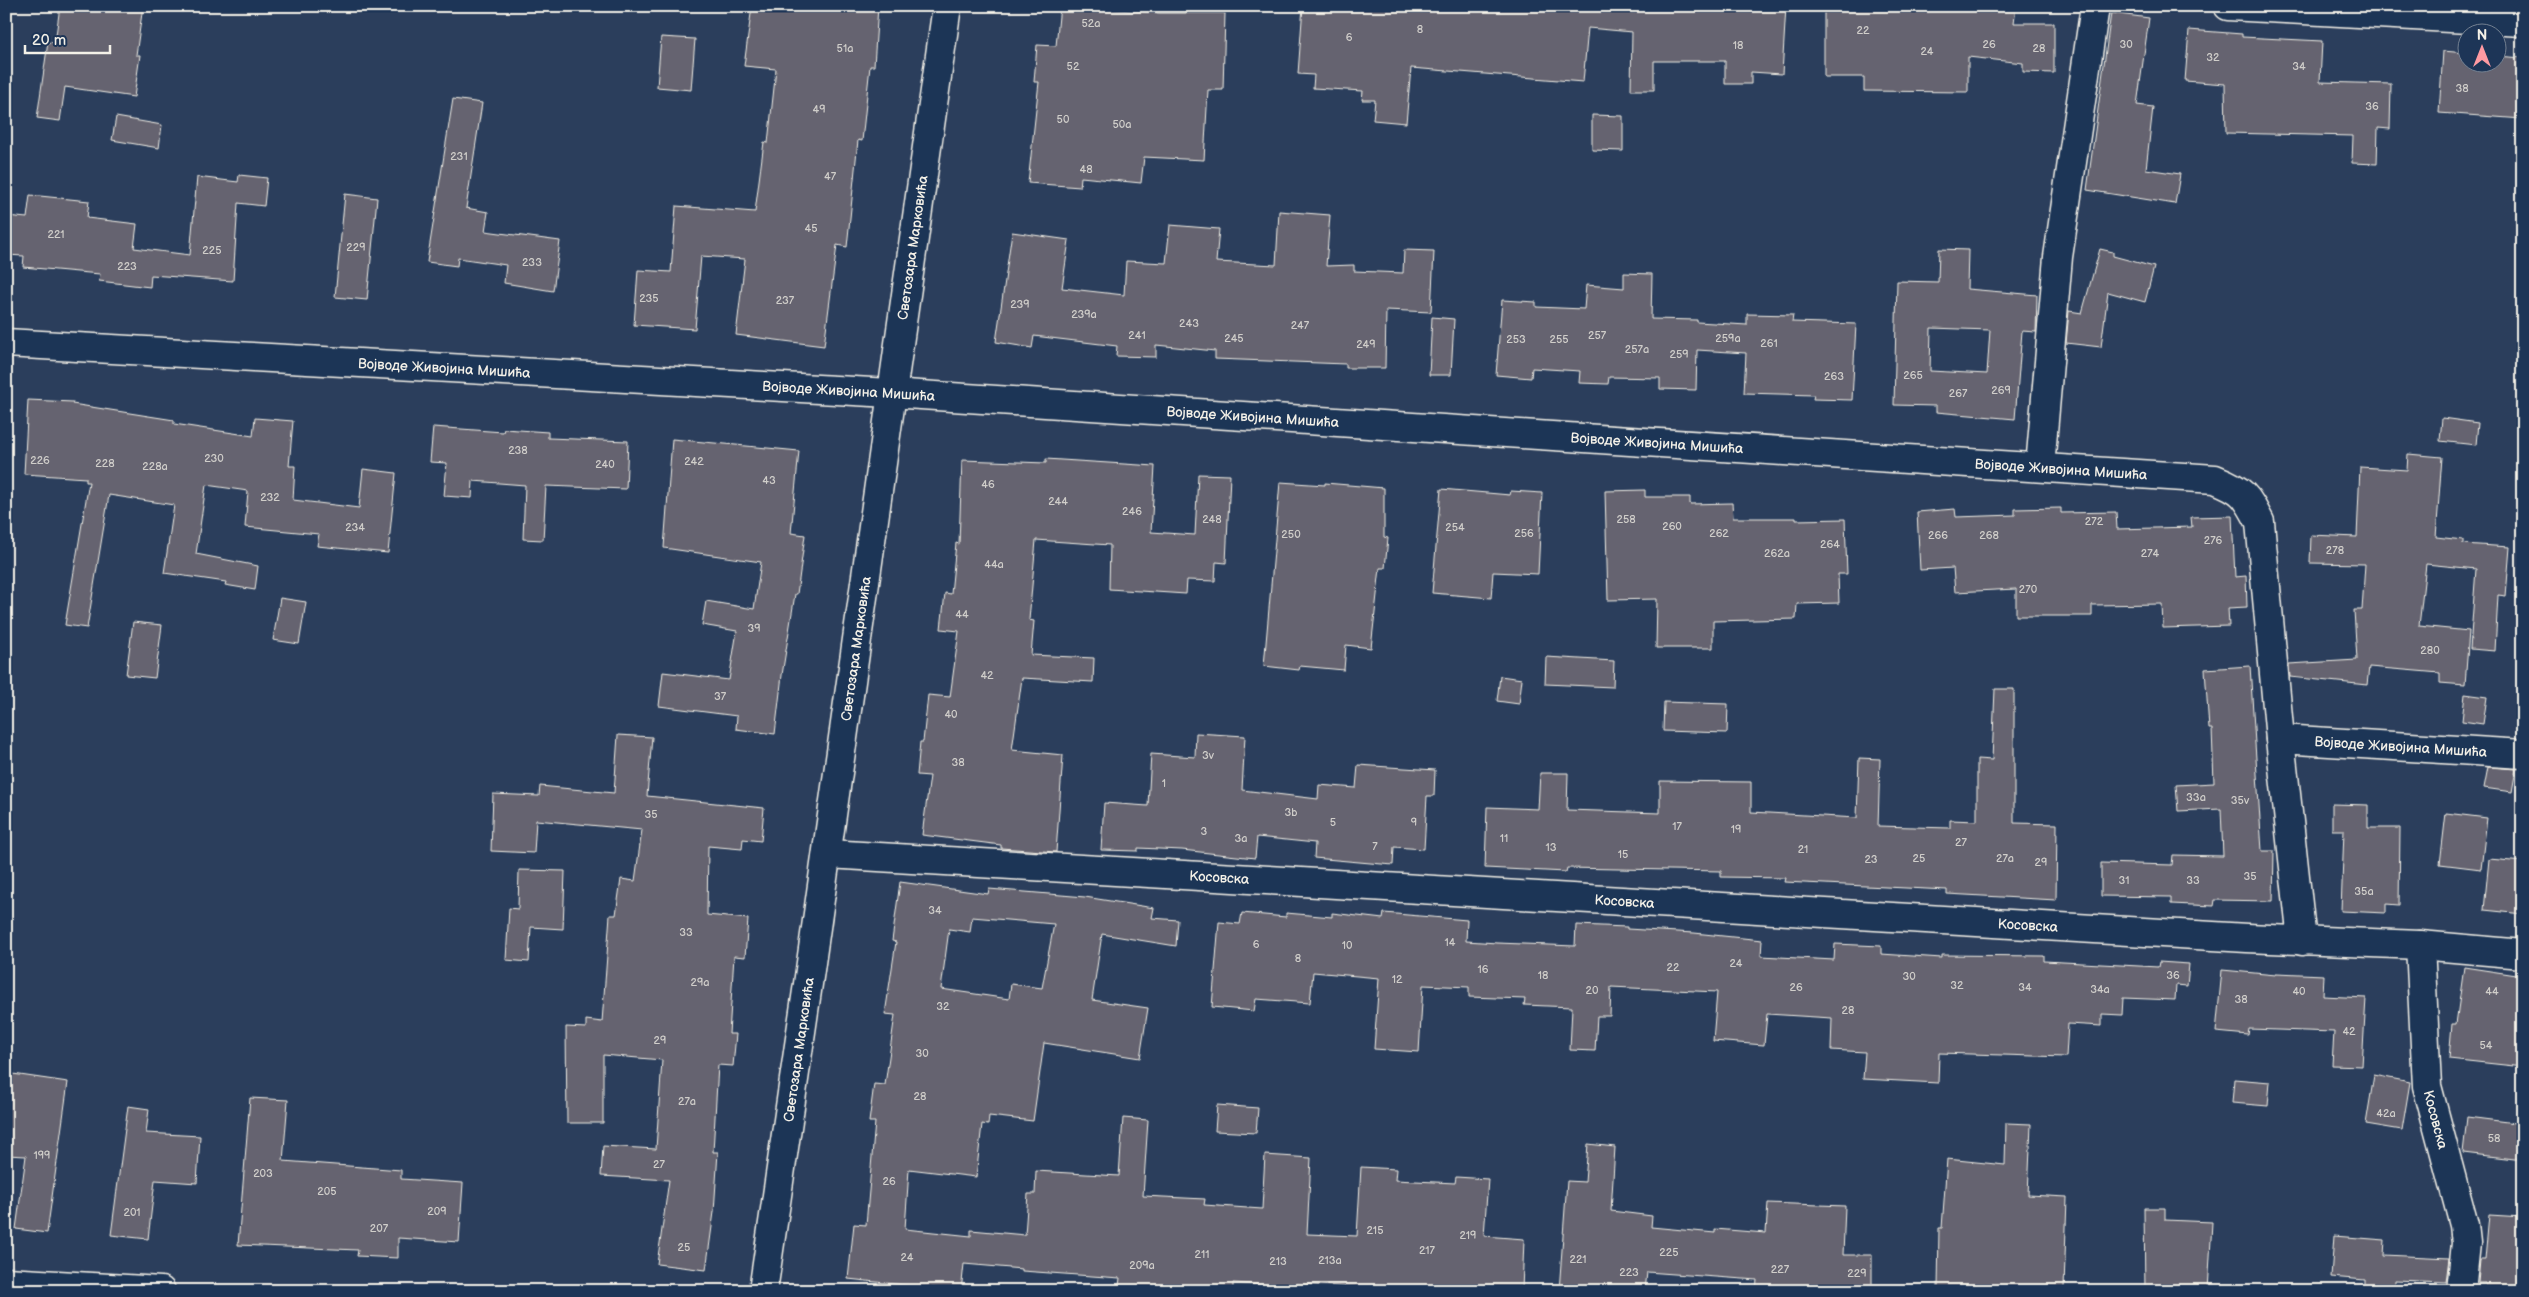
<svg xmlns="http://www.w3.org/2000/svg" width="2529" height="1297" font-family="'Balsamiq Sans',sans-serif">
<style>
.building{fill:#65646f;stroke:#f4f1e8;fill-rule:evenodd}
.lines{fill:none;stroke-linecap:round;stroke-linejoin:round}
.minor-casing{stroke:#f4f1e8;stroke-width:31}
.minor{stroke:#1d3557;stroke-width:28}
.labels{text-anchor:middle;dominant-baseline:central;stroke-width:4;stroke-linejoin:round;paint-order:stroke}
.number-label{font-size:11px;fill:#d0ceca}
.street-label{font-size:14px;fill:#f4f1e8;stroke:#1d3557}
</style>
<rect width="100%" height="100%" fill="#2b3e5c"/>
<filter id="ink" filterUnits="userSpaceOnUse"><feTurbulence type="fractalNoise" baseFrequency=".02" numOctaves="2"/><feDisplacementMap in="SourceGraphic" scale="10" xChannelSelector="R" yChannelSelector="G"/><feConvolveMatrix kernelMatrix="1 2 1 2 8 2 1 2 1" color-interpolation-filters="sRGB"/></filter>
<g filter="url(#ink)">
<!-- building -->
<g class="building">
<polygon points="60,6 143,6 136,55 140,55 134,97 65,87 60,121 37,118 48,42 55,43"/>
<polygon points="752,6 878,6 874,66 870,66 862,141 858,140 847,247 837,245 824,346 736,335 745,259 701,256 695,329 634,325 638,270 671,272 676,206 755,212 764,142 768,143 776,69 744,66"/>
<polygon points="1060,6 1160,13 1225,13 1223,90 1208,90 1204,160 1144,157 1141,183 1081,177 1080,187 1028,183 1039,82 1034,82 1037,45 1056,46"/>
<polygon points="1303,6 1786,6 1782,74 1751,72 1751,84 1725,84 1725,61 1654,61 1654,90 1631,90 1632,32 1588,28 1583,82 1411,68 1406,123 1373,120 1375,100 1362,100 1363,91 1313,88 1314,75 1298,74"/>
<polygon points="1913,6 2016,6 2014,23 2054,23 2054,73 2023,72 2023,63 1968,57 1968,92 1864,91 1864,77 1824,77 1824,8"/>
<polygon points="2111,13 2149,18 2137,105 2153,107 2146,169 2180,174 2175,204 2087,190"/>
<polygon points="2189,30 2242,34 2242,37 2322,41 2320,82 2391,84 2390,129 2378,128 2377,164 2352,163 2353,136 2226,133 2225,84 2185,81"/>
<polygon points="661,37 695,39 691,90 657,87"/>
<polygon points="2443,51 2466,53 2466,62 2496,62 2496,56 2523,58 2523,119 2439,113"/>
<polygon points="453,99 482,103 466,208 488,212 485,231 560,241 553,291 504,283 506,265 458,258 457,266 427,262"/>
<polygon points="1592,115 1623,116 1623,151 1592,150"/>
<polygon points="116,117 162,125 159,148 112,140"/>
<polygon points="239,175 267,178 264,206 238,203 233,281 151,275 150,287 99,281 100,274 23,267 24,256 6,255 6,216 27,218 30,195 89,201 87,218 137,224 134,248 190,255 197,177 238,182"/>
<polygon points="345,194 377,198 367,300 335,297"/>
<polygon points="1279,211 1330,215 1326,266 1354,265 1354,271 1403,273 1404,250 1434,251 1431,312 1386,310 1385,368 1346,368 1346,364 1215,359 1215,351 1156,345 1156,357 1116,356 1117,346 1034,336 1032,348 996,342 1012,232 1069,240 1062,288 1124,295 1126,261 1166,263 1170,225 1219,229 1216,262 1276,265"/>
<path d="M1939,249l29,1 -1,39 70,6 -1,37 -14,-1 -7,88 -79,-7v-6l-42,-1 3,-124 41,1zM1931,328l59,2 -3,44 -57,-3z"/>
<polygon points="2100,249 2113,252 2113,256 2154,267 2145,302 2108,292 2101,347 2066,343 2069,311 2082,313"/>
<polygon points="1624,273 1652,274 1651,319 1697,320 1697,322 1747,325 1747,314 1793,315 1792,322 1856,324 1852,400 1813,399 1814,395 1744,393 1746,353 1697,350 1696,390 1660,389 1660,378 1609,377 1608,384 1579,383 1580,371 1532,368 1531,378 1496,375 1502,300 1536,302 1536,307 1584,309 1586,285 1624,288"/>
<polygon points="1432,317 1454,319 1451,375 1429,375"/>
<polygon points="28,400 73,402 72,404 174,420 174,424 253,436 255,418 293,421 289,466 295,466 293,500 359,508 363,469 396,473 388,553 317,546 319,534 245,527 248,491 206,485 196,554 258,566 255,590 225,585 226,582 164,573 174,505 109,495 87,628 65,625 89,482 86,482 86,478 24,474"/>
<polygon points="2442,418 2478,423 2476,445 2440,441"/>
<polygon points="433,427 503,432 504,429 548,432 548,438 628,441 626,489 546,486 543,540 523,539 525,485 473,481 472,498 444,496 447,463 430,462"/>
<polygon points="672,439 799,451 791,533 805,535 797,594 795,594 782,675 775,734 736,729 737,716 659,706 663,672 729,680 737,631 702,625 706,601 754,609 761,562 664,548"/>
<polygon points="2408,454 2442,457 2436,537 2463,540 2463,544 2510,547 2506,596 2498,595 2495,651 2470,649 2476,569 2426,564 2419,626 2469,631 2465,685 2440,683 2440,673 2369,667 2367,685 2290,677 2289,664 2357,660 2354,610 2362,610 2365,564 2310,563 2311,535 2357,537 2360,467 2407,470"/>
<polygon points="1046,459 1155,466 1151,532 1195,535 1198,474 1230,475 1226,563 1216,562 1215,581 1187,580 1186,594 1109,589 1110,545 1036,540 1029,620 1034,621 1031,655 1094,658 1093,682 1022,678 1012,750 1063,755 1056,852 1001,848 1001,845 922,835 930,776 917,775 920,742 923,742 928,695 950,697 959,631 941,629 945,593 951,594 956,543 959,544 962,460 1046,463"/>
<polygon points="1280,482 1325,485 1325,483 1384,488 1384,537 1388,538 1385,568 1380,568 1371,648 1346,645 1344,670 1300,666 1299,670 1264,666"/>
<polygon points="1441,489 1510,495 1511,491 1542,493 1538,574 1493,572 1491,598 1432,593"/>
<polygon points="1645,490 1645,497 1690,497 1690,504 1732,503 1733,518 1796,518 1796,520 1845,519 1847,574 1838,574 1839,603 1797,604 1796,619 1713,621 1713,648 1656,648 1657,599 1608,600 1605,491"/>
<polygon points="2061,508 2061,513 2116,512 2117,529 2192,527 2191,517 2232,516 2235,577 2246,576 2247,607 2228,608 2229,626 2163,628 2162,604 2092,605 2092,616 2016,616 2016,589 1955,592 1953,568 1920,570 1917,512 1955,509 1956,517 2015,515 2015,509"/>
<polygon points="280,598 306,602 299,644 273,640"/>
<polygon points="133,622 162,625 155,678 126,675"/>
<polygon points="1546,657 1614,661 1613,687 1545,684"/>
<polygon points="2250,666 2262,851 2274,851 2273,901 2215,900 2214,906 2171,904 2171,897 2101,896 2101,863 2172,865 2173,855 2223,856 2221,809 2178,811 2176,785 2214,783 2212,729 2209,729 2205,669"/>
<polygon points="1500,676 1522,679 1519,704 1497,701"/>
<polygon points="1995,689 2014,689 2014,823 2057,824 2056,900 1947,894 1947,890 1784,882 1785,878 1721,877 1721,871 1567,868 1566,872 1485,868 1487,807 1538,809 1540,773 1568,773 1567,810 1660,813 1660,781 1751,782 1751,812 1857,818 1859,758 1880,759 1878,826 1950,828 1950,820 1977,821 1977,759 1992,760"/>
<polygon points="2465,694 2487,697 2483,724 2462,721"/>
<polygon points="1664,702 1728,704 1727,733 1663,731"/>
<polygon points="1196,733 1245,736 1242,790 1318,799 1319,785 1356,788 1358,765 1435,770 1434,796 1427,796 1424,849 1394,847 1393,865 1314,858 1315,843 1257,837 1255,858 1182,850 1138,848 1138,851 1101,850 1104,803 1148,806 1151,754 1195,757"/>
<polygon points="618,735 652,737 647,796 764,808 761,841 743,839 742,849 708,846 707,915 748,919 745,957 734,956 729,1034 736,1034 733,1066 718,1065 713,1152 718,1152 714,1212 706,1270 657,1264 669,1180 601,1176 603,1146 656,1149 662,1060 603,1055 603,1123 567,1123 566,1027 586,1028 586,1020 602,1022 610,915 616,915 621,879 635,881 642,830 536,820 534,853 491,851 493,794 539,796 540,786 614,793"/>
<polygon points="2488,767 2516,769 2512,792 2484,788"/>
<polygon points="2332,804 2368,805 2368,828 2400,828 2399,905 2386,904 2386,913 2341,911 2344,830 2332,830"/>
<polygon points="2446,813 2487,818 2481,869 2440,864"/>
<polygon points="2489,859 2523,862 2523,914 2484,910"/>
<polygon points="519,870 565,871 563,929 531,927 529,962 506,960 509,908 518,909"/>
<path d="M900,882l88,12 1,-5 96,8 69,11 -2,10 26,2 -2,26 -74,-12 -10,66 56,8 -8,50 -96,-15 -11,78 -44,-5 -1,9 -6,-1 -6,53 -67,-8 -4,60 66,7v-6l54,5 3,-41h7l1,-23 83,5 4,-58 25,2 -5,76 62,3 -1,6 58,4 3,-54 46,3 -4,76 50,2 4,-69 35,2 -1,11 60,3 1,-6 32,2 -4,57 40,3 -2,52h-168l1,-4 -58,-3v3l-64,-4v8h-65l-49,-5 1,-8 -98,-7v-2l-58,-5 -3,27 -113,-12 6,-55 12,1 9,-103h-6l5,-38 11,1 10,-70 -10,-1 11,-72 -4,-1zM972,917l82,7 -12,64 -31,-4 -2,15 -68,-10 8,-60 21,3z"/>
<polygon points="1242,913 1286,917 1286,913 1332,917 1332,913 1383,919 1384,913 1467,920 1466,941 1497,943 1575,946 1576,925 1627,927 1627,929 1694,933 1762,940 1761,956 1834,960 1835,944 1881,946 1881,954 1942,958 1942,955 2044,956 2044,961 2158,967 2159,962 2189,964 2187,986 2176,985 2175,1000 2123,998 2122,1015 2102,1014 2102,1026 2068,1024 2066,1057 1939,1053 1938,1083 1863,1079 1865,1052 1831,1050 1832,1018 1767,1014 1764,1045 1713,1041 1717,992 1611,987 1610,1016 1597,1016 1595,1051 1570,1050 1572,1007 1524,1005 1525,999 1469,997 1469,987 1423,985 1419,1052 1374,1049 1379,978 1313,972 1310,1003 1256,999 1254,1011 1212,1007 1219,922 1240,924"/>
<polygon points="2464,967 2523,976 2523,1067 2449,1059 2452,1024 2456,1024"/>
<polygon points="2222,970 2276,975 2276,973 2324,975 2323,996 2366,998 2362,1066 2332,1065 2334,1032 2249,1029 2248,1035 2216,1032"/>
<polygon points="6,1073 68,1082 47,1233 16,1229 26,1156 6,1155"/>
<polygon points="2374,1075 2410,1082 2402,1130 2366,1124"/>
<polygon points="2234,1079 2270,1082 2268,1106 2232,1103"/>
<polygon points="250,1098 288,1100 283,1161 401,1170 401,1179 463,1183 459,1242 398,1238 398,1258 357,1256 358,1250 238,1245"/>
<polygon points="1217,1105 1258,1108 1256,1133 1215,1131"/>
<polygon points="128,1106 149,1109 146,1133 200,1136 197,1183 155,1180 148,1239 111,1235"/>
<polygon points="2467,1117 2523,1124 2523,1160 2463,1153"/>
<polygon points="2006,1123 2031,1124 2028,1195 2067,1197 2064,1289 1962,1287 1962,1291 1938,1290 1939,1228 1942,1228 1947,1159 2005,1165"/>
<polygon points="1588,1144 1615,1147 1611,1211 1652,1216 1651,1227 1715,1233 1715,1229 1766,1233 1768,1203 1845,1206 1843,1255 1872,1255 1872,1291 1756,1291 1757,1280 1647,1272 1645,1291 1559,1291 1567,1181 1585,1182"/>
<polygon points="2144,1208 2165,1208 2165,1220 2212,1222 2208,1291 2145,1291"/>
<polygon points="2489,1215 2523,1217 2523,1255 2520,1255 2516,1291 2485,1291 2486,1283 2478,1283 2480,1260 2485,1260"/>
<polygon points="2334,1236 2385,1240 2384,1255 2449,1258 2446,1282 2395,1280 2395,1291 2365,1291 2365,1280 2331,1277"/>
</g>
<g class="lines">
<defs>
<g id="minor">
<polyline points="2228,6 2523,22"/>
<path id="s1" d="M6,343l884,50 1325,86c28,11 31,16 45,43l20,217 22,202"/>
<polyline points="2040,467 2058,257 2095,6"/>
<path id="s2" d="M2280,739l243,15"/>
<path id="s3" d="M828,854l1419,84 173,7 103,9"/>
<path id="s4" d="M2420,945l7,141 37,139 2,18 -5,48"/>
<polyline points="6,1282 161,1291"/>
<path id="s5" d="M763,1291c64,-428 122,-857 184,-1285"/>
</g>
</defs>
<!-- minor casing -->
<use href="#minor" class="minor-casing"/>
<!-- minor -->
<use href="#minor" class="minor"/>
</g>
</g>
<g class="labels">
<!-- number labels -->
<g class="number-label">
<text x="1091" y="23">52a</text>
<text x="1420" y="29">8</text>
<text x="1863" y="30">22</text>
<text x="1349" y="37">6</text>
<text x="1989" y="44">26</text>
<text x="2126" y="44">30</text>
<text x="1738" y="45">18</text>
<text x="845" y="48">51a</text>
<text x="2039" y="48">28</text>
<text x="1927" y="51">24</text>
<text x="2213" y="57">32</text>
<text x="1073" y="66">52</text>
<text x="2299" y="66">34</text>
<text x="2462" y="88">38</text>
<text x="2372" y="106">36</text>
<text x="819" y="109">49</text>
<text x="1063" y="119">50</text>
<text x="1122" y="124">50a</text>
<text x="459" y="156">231</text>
<text x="1086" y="169">48</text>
<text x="830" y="176">47</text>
<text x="811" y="228">45</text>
<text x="56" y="234">221</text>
<text x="356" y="247">229</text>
<text x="212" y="250">225</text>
<text x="532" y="262">233</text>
<text x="127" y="266">223</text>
<text x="649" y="298">235</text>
<text x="785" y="300">237</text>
<text x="1020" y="304">239</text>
<text x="1084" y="314">239a</text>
<text x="1189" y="323">243</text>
<text x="1300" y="325">247</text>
<text x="1137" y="335">241</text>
<text x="1597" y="335">257</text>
<text x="1234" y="338">245</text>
<text x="1728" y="338">259a</text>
<text x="1516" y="339">253</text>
<text x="1559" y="339">255</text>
<text x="1769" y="343">261</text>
<text x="1366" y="344">249</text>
<text x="1637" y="349">257a</text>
<text x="1679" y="354">259</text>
<text x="1913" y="375">265</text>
<text x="1834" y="376">263</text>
<text x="2001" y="390">269</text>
<text x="1958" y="393">267</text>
<text x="518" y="450">238</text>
<text x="214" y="458">230</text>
<text x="40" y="460">226</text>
<text x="694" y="461">242</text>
<text x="105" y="463">228</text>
<text x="605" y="464">240</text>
<text x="155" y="466">228a</text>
<text x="769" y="480">43</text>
<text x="988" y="484">46</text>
<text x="270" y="497">232</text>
<text x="1058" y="501">244</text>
<text x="1132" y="511">246</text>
<text x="1212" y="519">248</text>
<text x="1626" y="519">258</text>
<text x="2094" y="521">272</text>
<text x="1672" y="526">260</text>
<text x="355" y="527">234</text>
<text x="1455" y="527">254</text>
<text x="1524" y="533">256</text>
<text x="1719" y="533">262</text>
<text x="1291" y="534">250</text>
<text x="1938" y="535">266</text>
<text x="1989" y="535">268</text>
<text x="2213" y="540">276</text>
<text x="1830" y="544">264</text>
<text x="2335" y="550">278</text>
<text x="1777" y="553">262a</text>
<text x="2150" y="553">274</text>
<text x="994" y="564">44a</text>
<text x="2028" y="589">270</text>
<text x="962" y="614">44</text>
<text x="754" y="628">39</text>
<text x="2430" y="650">280</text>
<text x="987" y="675">42</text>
<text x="720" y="696">37</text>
<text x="951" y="714">40</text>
<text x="1208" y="755">3v</text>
<text x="958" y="762">38</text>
<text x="1164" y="783">1</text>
<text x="2196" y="797">33a</text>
<text x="2240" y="800">35v</text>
<text x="1291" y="812">3b</text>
<text x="651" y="814">35</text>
<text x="1333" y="822">5</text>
<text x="1414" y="822">9</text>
<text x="1677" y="826">17</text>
<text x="1736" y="829">19</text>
<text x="1204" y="831">3</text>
<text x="1241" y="838">3a</text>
<text x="1504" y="838">11</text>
<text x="1961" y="842">27</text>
<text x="1375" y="846">7</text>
<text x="1551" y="847">13</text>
<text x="1803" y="849">21</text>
<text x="1623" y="854">15</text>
<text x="1919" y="858">25</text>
<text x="2005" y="858">27a</text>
<text x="1871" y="859">23</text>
<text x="2041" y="862">29</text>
<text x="2250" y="876">35</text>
<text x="2124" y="880">31</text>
<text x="2193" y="880">33</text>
<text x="2364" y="891">35a</text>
<text x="935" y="910">34</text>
<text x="686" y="932">33</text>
<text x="1450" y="942">14</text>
<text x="1256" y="944">6</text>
<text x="1347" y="945">10</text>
<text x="1298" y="958">8</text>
<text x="1736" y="963">24</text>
<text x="1673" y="967">22</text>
<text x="1483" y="969">16</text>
<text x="1543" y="975">18</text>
<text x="2173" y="975">36</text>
<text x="1909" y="976">30</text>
<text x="1397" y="979">12</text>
<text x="700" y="982">29a</text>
<text x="1957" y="985">32</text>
<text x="1796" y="987">26</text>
<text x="2025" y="987">34</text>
<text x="2100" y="989">34a</text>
<text x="1592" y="990">20</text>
<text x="2299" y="991">40</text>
<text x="2492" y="991">44</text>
<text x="2241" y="999">38</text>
<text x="943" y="1006">32</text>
<text x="1848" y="1010">28</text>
<text x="2349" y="1031">42</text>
<text x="660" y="1040">29</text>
<text x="2486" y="1045">54</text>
<text x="922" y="1053">30</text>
<text x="920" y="1096">28</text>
<text x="687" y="1101">27a</text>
<text x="2386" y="1113">42a</text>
<text x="2494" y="1138">58</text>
<text x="42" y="1155">199</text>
<text x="659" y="1164">27</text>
<text x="263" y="1173">203</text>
<text x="889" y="1181">26</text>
<text x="327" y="1191">205</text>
<text x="437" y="1211">209</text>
<text x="132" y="1212">201</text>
<text x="379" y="1228">207</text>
<text x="1375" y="1230">215</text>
<text x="1468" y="1235">219</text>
<text x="684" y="1247">25</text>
<text x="1427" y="1250">217</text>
<text x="1669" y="1252">225</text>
<text x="1202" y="1254">211</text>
<text x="907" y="1257">24</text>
<text x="1578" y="1259">221</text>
<text x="1330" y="1260">213a</text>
<text x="1278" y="1261">213</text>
<text x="1142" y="1265">209a</text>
<text x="1780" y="1269">227</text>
<text x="1629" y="1272">223</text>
<text x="1857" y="1273">229</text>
</g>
<!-- street labels -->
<g class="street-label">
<text stroke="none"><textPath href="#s5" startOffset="1054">Светозара Марковића</textPath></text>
<text stroke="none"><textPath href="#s1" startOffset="439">Војводе Живојина Мишића</textPath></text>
<text stroke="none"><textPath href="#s1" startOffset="844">Војводе Живојина Мишића</textPath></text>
<text stroke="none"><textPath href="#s1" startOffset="1249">Војводе Живојина Мишића</textPath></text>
<text stroke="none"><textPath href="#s1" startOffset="1654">Војводе Живојина Мишића</textPath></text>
<text stroke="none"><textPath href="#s1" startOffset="2059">Војводе Живојина Мишића</textPath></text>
<text stroke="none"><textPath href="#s5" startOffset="649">Светозара Марковића</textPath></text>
<text stroke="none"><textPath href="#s2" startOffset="121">Војводе Живојина Мишића</textPath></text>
<text stroke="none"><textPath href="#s3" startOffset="392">Косовска</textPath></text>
<text stroke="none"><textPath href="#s3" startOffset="798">Косовска</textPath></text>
<text stroke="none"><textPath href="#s3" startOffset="1202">Косовска</textPath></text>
<text stroke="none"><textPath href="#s5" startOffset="244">Светозара Марковића</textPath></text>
<text stroke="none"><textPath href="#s4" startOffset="176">Косовска</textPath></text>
</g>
</g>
<!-- margin -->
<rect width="2529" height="1297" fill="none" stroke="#1d3557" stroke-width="25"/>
<rect x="12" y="12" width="2504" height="1272" fill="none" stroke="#f4f1e8" stroke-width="2" filter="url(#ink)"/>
<!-- north arrow -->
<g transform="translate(2482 48)"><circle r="24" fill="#1d3557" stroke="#738091"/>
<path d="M0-4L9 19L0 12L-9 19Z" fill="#ff9aa2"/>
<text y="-8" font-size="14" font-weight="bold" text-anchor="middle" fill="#f4f1e8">N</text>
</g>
<!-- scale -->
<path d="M25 45v8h85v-8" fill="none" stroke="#f4f1e8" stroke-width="2.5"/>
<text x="32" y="45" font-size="15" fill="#f4f1e8" stroke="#1d3557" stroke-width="4" paint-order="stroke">20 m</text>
</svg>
